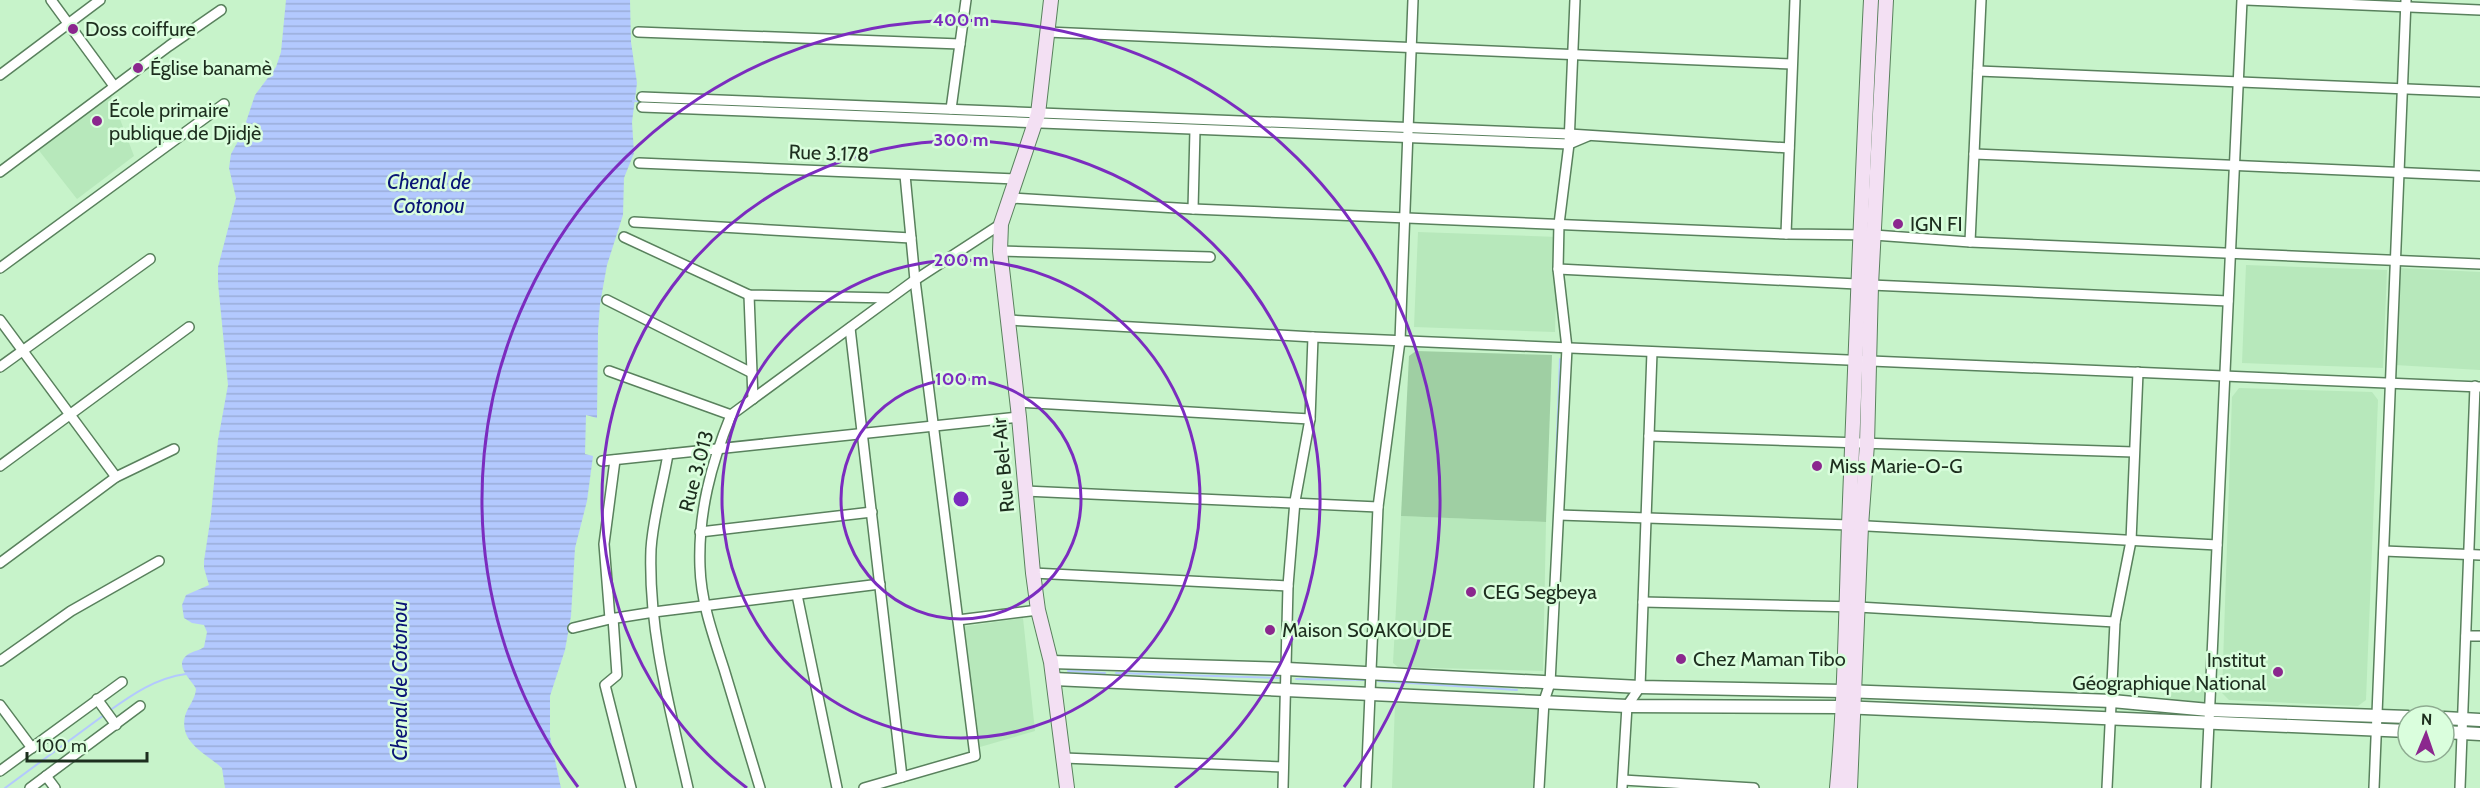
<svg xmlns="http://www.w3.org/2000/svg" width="2480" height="788" font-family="Cabin,sans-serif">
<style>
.built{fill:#b7e8bb}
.pitch{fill:#9fcfa3}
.water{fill:url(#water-rules)}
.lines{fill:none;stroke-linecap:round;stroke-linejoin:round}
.stream{stroke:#b3c9fe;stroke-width:2}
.minor-casing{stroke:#59815d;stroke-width:12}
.tertiary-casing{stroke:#59815d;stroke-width:15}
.secondary-casing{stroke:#59815d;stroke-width:16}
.minor{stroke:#fff;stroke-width:9}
.tertiary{stroke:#fff;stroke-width:12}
.secondary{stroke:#f3e0f3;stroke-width:14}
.ring{fill:none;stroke:#7b2cbf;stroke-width:3}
.poi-dot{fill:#8b278e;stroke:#dafedd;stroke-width:2}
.labels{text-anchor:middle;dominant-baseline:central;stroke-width:5;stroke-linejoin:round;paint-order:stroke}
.poi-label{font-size:20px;fill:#1d2e1e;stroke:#dafedd;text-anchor:start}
.street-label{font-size:20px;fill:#1d2e1e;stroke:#dafedd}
.water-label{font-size:21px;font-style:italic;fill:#0a1576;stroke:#dafedd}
.centre{fill:#7b2cbf;stroke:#dafedd;stroke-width:3}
.ring-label{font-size:18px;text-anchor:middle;font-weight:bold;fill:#7b2cbf;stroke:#dafedd;stroke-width:5;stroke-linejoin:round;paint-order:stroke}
</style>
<defs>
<pattern id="water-rules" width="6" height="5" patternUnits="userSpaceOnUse" patternTransform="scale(1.5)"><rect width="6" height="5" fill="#b3c9fe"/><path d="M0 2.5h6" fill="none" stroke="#9aadd9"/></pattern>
</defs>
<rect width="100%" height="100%" fill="#c7f3ca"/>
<!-- built -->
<g class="built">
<polygon points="110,93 134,156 77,199 37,148"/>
<polygon points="1418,232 1558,237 1555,332 1414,327"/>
<polygon points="2246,265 2387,270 2383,368 2242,363"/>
<polygon points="2400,268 2480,272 2480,370 2395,365"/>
<polygon points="2239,388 2372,392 2378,400 2366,700 2358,706 2229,700 2222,693 2232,397"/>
<polygon points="1401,516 1546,522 1543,671 1398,667 1393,663"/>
<polygon points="1023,618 1035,731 980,747 961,627"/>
<polygon points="2167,684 2205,686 2204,702 2166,701"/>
<polygon points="1395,703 1535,707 1542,713 1537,788 1392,788"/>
</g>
<!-- pitch -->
<polygon class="pitch" points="1416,351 1552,355 1546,522 1401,516 1409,356"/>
<!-- water -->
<path class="water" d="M286,0h344l1,42 6,41 -5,39 2,31 -10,25 -1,37 -16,50 -7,39 -2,27 -1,87 -11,-3 -1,39 8,2 -6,45 -12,47 -4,68 -6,34 -15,46v40l11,52h-336l-3,-20c-16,-15 -43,-25 -37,-52 3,-10 10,-16 11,-27 -4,-9 -23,-23 -9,-34 5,-4 12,-4 17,-8l3,-15 -3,-7 -12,-2 -8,-5 -2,-13 4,-10 23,-10 -5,-17v-7l7,-46 7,-75 10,-55 -10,-102v-16l18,-69 -7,-30 2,-14 11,-20 13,-39 21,-28 5,-15z"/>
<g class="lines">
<!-- stream -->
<g class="stream">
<polyline points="633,101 729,105"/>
<polyline points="1071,119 1401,132"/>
<polyline points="1414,133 1425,134"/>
<polyline points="1553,543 1560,359"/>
<polyline points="1068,671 1105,673"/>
<polyline points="1116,673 1279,678"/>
<polyline points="1296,679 1365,680"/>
<polyline points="1378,681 1517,690"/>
<path d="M109,711c24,-17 47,-33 77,-37"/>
<polyline points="5,788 104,715"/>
</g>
<defs>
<g id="minor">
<polyline points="51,0 114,86"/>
<polyline points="2246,0 2480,10"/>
<polyline points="638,32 960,44"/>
<polyline points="1047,32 1792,64"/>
<polyline points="1978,71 2480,92"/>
<polyline points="0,75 100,0"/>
<polyline points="642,97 1569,134 1789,148"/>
<polyline points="642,107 1569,144 1588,136"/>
<polyline points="951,109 966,0"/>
<polyline points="1974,154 2480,176"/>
<polyline points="639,163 1016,179"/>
<polyline points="0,172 169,46 221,10"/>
<polyline points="1010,198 1193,209 1786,234 1874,235 1970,242 2480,264"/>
<polyline points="1193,209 1195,130"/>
<polyline points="634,222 911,238"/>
<polyline points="1786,234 1795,0"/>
<polyline points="624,237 749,295 890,298"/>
<polyline points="1970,242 1981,0"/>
<polyline points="1000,251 1210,257"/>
<polyline points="0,268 224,104"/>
<polyline points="1558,269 1857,284"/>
<polyline points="1871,285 2228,301"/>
<polyline points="749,295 753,399"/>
<polyline points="607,300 752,373"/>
<polyline points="0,320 116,477"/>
<polyline points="1007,320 1313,337 2480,387"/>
<polyline points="850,328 902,777"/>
<polyline points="0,367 150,259"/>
<polyline points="609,371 731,415"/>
<polyline points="1017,402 1310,419"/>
<polyline points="1649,436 2134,452"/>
<path d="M668,454c-5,31 -15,63 -17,95 -3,81 19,160 37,239"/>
<polyline points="602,461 1019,417"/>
<polyline points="0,466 189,327"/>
<polyline points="1025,491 1378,507"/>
<polyline points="1559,515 1849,525 2217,545"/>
<polyline points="700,532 872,512"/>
<polyline points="2384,551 2480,555"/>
<polyline points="0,563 116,477 174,449"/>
<polyline points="1033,573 1288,586"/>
<polyline points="797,595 837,788"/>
<polyline points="1643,602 1858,607 2115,622"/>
<polyline points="613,618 617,675 605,685 631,788"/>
<polyline points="610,619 604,544 615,460"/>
<polyline points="958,620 1038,610"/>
<polyline points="573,628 610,619 654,612 880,584"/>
<polyline points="2466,636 2480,636"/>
<polyline points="0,661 71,611 159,561"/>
<polyline points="97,699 116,725"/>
<polyline points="0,705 32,748"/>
<polyline points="1064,758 1283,767"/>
<polyline points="0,771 122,682"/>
<polyline points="46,776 55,788"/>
<polyline points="1623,780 1754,788"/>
<polyline points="30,788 140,706"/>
<path d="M760,788c-12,-40 -24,-79 -36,-119 -11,-34 -23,-67 -24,-102 -2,-54 11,-103 31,-152l184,-135 86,-56"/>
<polyline points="864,788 975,756 915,280 905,175"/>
<polyline points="1283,788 1288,586 1295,501 1310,419 1313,337"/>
<polyline points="1366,788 1378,507 1400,341 1413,0"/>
<polyline points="1539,788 1544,701 1550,683 1567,348 1558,269 1559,224 1569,144 1575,0"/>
<polyline points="1622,788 1627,706 1640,687 1652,352"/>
<polyline points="2107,788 2115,622 2131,541 2138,372"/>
<polyline points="2206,788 2242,0"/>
<polyline points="2374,788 2406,0"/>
<polyline points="2460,788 2475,386"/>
</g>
<g id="tertiary">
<polyline points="1051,662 1287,669 1640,687 1843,691 2112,701 2209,710 2408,717"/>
<polyline points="1054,679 1627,706 1841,707 2408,731"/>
<polyline points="2444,718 2480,720"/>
<polyline points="2444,732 2480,734"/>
</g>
<g id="secondary">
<polyline points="1051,0 1038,114 1001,224 1000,251 1019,417 1033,573 1038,610 1051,662 1067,788"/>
<path d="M1837,788c8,-87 9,-175 12,-263 7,-175 13,-350 22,-525"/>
<polyline points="1850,788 1861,526 1867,444 1871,285 1886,0"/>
</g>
</defs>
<!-- minor casing -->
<use href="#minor" class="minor-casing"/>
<!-- tertiary casing -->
<use href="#tertiary" class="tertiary-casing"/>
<!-- secondary casing -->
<use href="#secondary" class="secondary-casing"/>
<!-- minor -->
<use href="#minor" class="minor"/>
<!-- tertiary -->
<use href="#tertiary" class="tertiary"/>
<!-- secondary -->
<use href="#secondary" class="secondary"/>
</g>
<!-- distance rings -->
<g class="ring">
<circle cx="961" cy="499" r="120"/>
<circle cx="961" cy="499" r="239"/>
<path d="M747 788A359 359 0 1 1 1175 788"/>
<path d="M578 787A479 479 0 1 1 1344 787"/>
</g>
<!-- markers -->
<g class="poi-dot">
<circle cx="73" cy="29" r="6"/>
<circle cx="138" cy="68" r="6"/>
<circle cx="97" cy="121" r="6"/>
<circle cx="1898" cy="224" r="6"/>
<circle cx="1817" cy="466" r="6"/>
<circle cx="1471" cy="592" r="6"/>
<circle cx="1270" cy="630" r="6"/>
<circle cx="1681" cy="659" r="6"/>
<circle cx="2278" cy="672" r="6"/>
</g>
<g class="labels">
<!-- poi labels -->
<g class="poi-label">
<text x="85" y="29">Doss coiffure</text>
<text x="150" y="68">Église banamè</text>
<text x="109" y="110">École primaire<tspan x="109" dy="23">publique de Djidjè</tspan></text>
<text x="1910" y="224">IGN FI</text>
<text x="1829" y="466">Miss Marie-O-G</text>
<text x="1483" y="592">CEG Segbeya</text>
<text x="1282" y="630">Maison SOAKOUDE</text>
<text x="1693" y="659">Chez Maman Tibo</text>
<text x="2266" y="660" text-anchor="end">Institut<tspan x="2266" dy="23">Géographique National</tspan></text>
</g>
<!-- street labels -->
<g class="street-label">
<text transform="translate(829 153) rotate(2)">Rue 3.178</text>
<text transform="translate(1003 465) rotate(-95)">Rue Bel-Air</text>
<text transform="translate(696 471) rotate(-75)">Rue 3.013</text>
</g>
<!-- water labels -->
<g class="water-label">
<text x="429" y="181">Chenal de<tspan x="429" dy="24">Cotonou</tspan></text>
<text transform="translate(399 681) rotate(-90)">Chenal de Cotonou</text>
</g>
</g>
<circle cx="961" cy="499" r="9" class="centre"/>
<g class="ring-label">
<text x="961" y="26">400 m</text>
<text x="961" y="146">300 m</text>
<text x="961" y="266">200 m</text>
<text x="961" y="385">100 m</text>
</g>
<!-- north arrow -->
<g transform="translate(2426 734) rotate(2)"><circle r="28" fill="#dafedd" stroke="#8eab91" stroke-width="1.5"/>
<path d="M0-4.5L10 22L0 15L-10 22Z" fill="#8b278e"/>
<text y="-9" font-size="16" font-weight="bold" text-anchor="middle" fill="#1d2e1e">N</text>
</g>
<!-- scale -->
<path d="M27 752v9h120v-9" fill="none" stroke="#1d2e1e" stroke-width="3"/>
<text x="36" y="752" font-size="18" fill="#1d2e1e" stroke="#dafedd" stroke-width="4.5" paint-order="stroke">100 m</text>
</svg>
